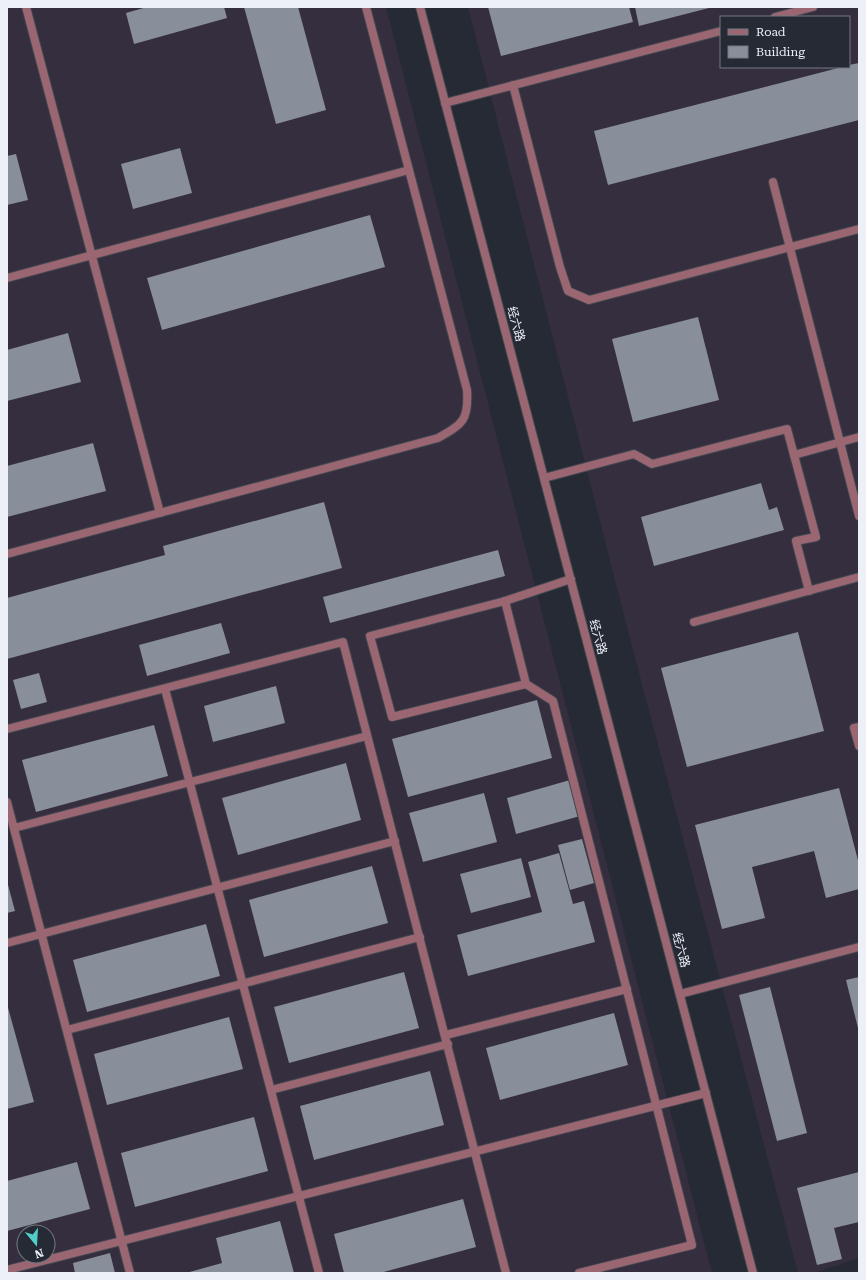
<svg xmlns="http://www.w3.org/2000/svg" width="866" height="1280" font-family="'Roboto Serif','Noto Sans SC',serif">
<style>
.industrial{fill:#342e3e;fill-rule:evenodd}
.building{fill:#888e9a}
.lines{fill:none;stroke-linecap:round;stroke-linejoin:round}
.service-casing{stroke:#41464f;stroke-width:10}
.tertiary-casing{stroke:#41464f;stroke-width:10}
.service{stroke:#996671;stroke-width:8}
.tertiary{stroke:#996671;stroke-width:8}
.labels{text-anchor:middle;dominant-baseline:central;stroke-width:4;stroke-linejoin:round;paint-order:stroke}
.street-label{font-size:12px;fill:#edf0f7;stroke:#252a34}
</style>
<rect width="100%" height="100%" fill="#252a34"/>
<!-- industrial -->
<g class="industrial">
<path d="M7,7h379l326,1266h-705zM24,1232h24v24h-24z"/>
<path d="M468,7h391v1251l-45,15h-16l-164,-619zM721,17h128v50h-128z"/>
</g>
<!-- building -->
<g class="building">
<polygon points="147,7 224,7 227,18 134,44 126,13"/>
<polygon points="244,7 298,7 326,110 276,124"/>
<polygon points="488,7 629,7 633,22 501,56"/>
<polygon points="635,7 709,7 709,8 639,26"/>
<polygon points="859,63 859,120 608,185 594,131 842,67 849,67 849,65"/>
<polygon points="180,148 192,193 133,209 121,164"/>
<polygon points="16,154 28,200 7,205 7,156"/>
<polygon points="370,215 385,267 162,330 147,278"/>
<polygon points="698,317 719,400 633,422 612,339"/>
<polygon points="68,333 81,382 7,401 7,350"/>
<polygon points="93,443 106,491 7,517 7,466"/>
<polygon points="761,483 769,510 777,507 784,530 654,566 641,517"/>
<polygon points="324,502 342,568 7,659 7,598 165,555 163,546"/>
<polygon points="498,550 505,576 330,623 323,597"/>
<polygon points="221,623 230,653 147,676 139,645"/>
<polygon points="798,632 824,731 687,767 661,668"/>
<polygon points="39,673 47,702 21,709 13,680"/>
<polygon points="276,686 285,723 213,742 204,706"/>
<polygon points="537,700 552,758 408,797 392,739"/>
<polygon points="154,725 168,776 36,812 22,760"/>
<polygon points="346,763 361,820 238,855 222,798"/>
<polygon points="570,780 580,816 516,834 507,798"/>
<polygon points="839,788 859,864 859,889 826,898 814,851 752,867 765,918 722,929 695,825"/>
<polygon points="484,793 497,842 423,862 409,813"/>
<polygon points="582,839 594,883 570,890 558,845"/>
<polygon points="559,853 573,904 584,901 595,942 468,976 457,935 542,912 528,862"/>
<polygon points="521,858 531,897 471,913 460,874"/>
<polygon points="372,866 388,923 264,957 249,900"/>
<polygon points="7,881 15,911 7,913"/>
<polygon points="206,924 220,976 87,1012 73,960"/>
<polygon points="404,972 419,1028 289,1063 274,1007"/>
<polygon points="859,977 859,1028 858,1028 846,980"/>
<polygon points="770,987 807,1133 777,1141 739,995"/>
<polygon points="7,1004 34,1102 7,1109"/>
<polygon points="614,1013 628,1065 500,1100 486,1048"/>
<polygon points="229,1017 243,1069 107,1105 94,1054"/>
<polygon points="430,1071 444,1125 314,1160 300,1106"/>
<polygon points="254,1117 268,1171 135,1207 121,1153"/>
<polygon points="77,1162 90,1209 7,1231 7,1181"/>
<polygon points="859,1172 859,1222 834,1228 842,1259 817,1265 797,1188"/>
<polygon points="463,1199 476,1247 380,1273 344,1273 334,1234"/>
<polygon points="280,1221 294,1273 186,1273 222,1263 216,1238"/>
<polygon points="110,1253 115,1273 75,1273 73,1263"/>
</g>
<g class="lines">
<defs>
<g id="service">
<polyline points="26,7 160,513"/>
<polyline points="775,17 813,7"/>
<polyline points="513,85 560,267 568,291 589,300 859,229"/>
<polyline points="445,103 721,31"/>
<polyline points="773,182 859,516"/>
<polyline points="7,278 409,170"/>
<polyline points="794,455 859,437"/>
<polyline points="544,478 634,454 652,464 787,429 816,537 796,541 809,591"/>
<path d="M7,554l431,-116c25,-14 31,-18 29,-48l-101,-383"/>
<polyline points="505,601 526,684 553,701 692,1245 579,1273"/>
<polyline points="694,622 859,577"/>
<polyline points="526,684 392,717 370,636 505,601 571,579"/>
<polyline points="165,689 319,1273"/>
<polyline points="859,727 854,728 859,746"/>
<polyline points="7,729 343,642 506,1273"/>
<polyline points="7,802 130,1273"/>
<polyline points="14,828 367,736"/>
<polyline points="7,943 395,841"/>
<polyline points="680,994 859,947"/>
<polyline points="67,1030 420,937"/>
<polyline points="446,1035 627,989"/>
<polyline points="271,1090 448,1044"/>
<polyline points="7,1270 706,1093"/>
</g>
<polyline id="tertiary" points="420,7 753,1273"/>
</defs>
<!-- service casing -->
<use href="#service" class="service-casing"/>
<!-- tertiary casing -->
<use href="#tertiary" class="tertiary-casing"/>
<!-- service -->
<use href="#service" class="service"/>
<!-- tertiary -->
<use href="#tertiary" class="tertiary"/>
</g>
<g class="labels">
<!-- street labels -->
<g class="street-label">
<text transform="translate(516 324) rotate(75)">经六路</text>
<text transform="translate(598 637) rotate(75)">经六路</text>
<text transform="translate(681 950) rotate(75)">经六路</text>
</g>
</g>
<!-- border -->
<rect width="866" height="1280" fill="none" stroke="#edf0f7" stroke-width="16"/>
<!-- legend -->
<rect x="720" y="16" width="130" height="52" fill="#252a34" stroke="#757982"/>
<rect x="728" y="29" width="20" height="6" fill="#996671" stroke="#757982"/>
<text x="756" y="36" font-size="12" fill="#edf0f7">Road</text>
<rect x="728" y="46" width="20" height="12" fill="#888e9a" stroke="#757982"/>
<text x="756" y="56" font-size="12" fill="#edf0f7">Building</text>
<!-- north arrow -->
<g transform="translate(36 1244) rotate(162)"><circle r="19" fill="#252a34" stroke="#757982"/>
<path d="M0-3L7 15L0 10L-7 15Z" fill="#53cdc9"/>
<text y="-6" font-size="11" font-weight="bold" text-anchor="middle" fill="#edf0f7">N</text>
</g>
</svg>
